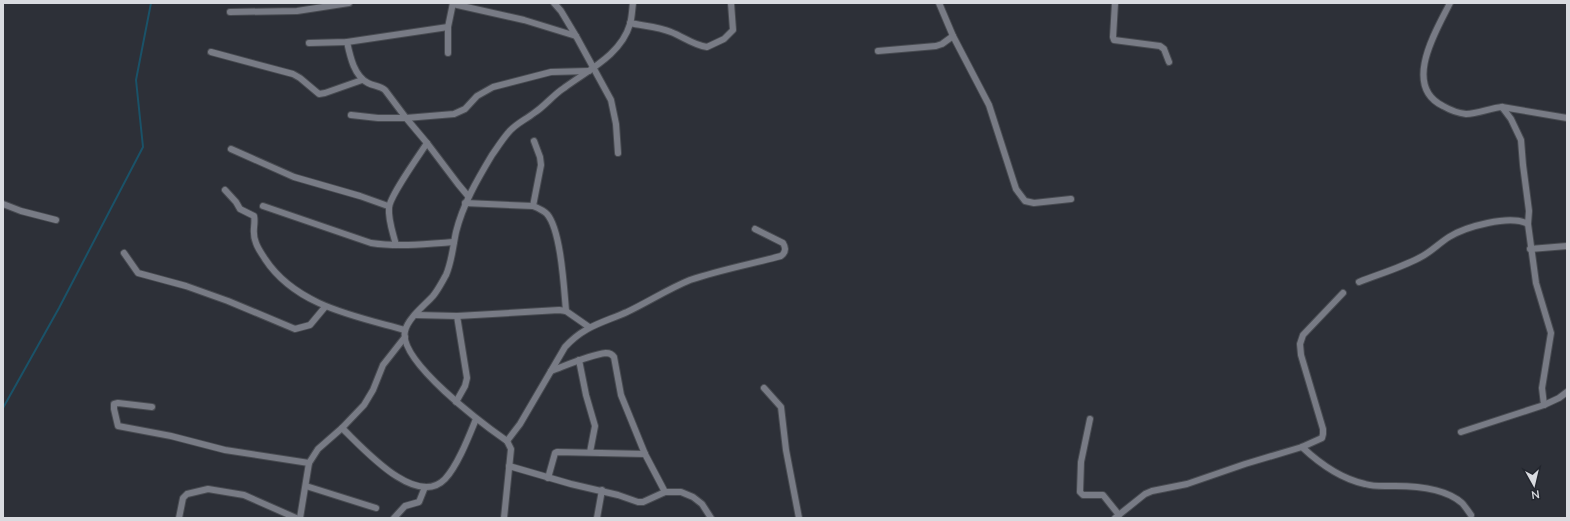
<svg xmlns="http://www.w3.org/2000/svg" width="1570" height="521" font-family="'Nunito Sans',sans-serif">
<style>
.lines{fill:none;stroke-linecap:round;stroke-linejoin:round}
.stream{stroke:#1a5268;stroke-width:2}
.minor-casing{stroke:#484b51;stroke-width:8}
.minor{stroke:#787b85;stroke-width:6}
</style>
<rect width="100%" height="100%" fill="#2d3038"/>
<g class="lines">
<!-- stream -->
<polyline class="stream" points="3,408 59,308 143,147 136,80 151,3"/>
<defs>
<g id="minor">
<polyline points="554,3 561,11 576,36 611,100 616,124 618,153"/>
<polyline points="939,3 953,36 989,105 1016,189 1025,201 1034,203 1071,199"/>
<polyline points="1115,3 1113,37 1114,40 1160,46 1164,49 1169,62"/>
<path d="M1450,3c-14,28 -48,83 -7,103 7,4 14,7 23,8 12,0 24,-6 36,-7l65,11"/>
<polyline points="453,4 524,20 576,36"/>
<polyline points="230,12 297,11 349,3"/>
<path d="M630,23c14,3 29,4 41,9 13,5 22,13 36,15l17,-8 9,-9 -2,-27"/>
<path d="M347,42c3,14 7,34 21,41 6,3 12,3 17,7l21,28 21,25 31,41 10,12"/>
<polyline points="309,43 347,42 448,27"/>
<polyline points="878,51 936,46 942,44 953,36"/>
<polyline points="211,52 293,74 300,78 319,94 325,93 362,80"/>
<polyline points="448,53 448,27 453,3"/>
<polyline points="1502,107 1511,119 1521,140 1523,165 1529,211 1528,224"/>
<polyline points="351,115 378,118 406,118 454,114 465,109 477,96 493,87 551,72 589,71"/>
<polyline points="231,149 294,177 360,196 388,206"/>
<path d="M225,190l11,12 4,7 14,7c2,9 -3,16 2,27 2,6 6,11 9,16 31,47 90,57 140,71"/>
<path d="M465,203l68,3c5,2 10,4 14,8 14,16 17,74 19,97"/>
<polyline points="3,204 21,211 56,220"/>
<path d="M263,206l108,37c27,4 56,1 83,-1"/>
<polyline points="533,206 541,165 540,157 534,141"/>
<path d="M396,245c-3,-12 -8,-25 -7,-37 0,-11 31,-54 38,-65"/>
<polyline points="1530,249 1567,246"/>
<polyline points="124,253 138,273 186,286 228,301 295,329 310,325 325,307"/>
<path d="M1359,282c20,-8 41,-14 60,-24 11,-5 19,-14 30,-21 16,-10 61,-23 79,-13l8,59 15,50 -9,55 2,17"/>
<polyline points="416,315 457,316 559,310 566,311 589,327"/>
<polyline points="579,360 586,395 595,426 590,452"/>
<path d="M551,371c16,-6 38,-16 55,-18 4,0 6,1 8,4l7,38 24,59 20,38"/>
<polyline points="764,388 781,407 786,450 799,518"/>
<polyline points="456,402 465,386 467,378 457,316"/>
<polyline points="152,407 118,403 114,404 114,409 118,426 171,436 225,450 309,463"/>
<polyline points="1090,419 1081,462 1080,492 1083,495 1103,495 1119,515"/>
<path d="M342,428c20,19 74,81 103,51 13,-14 24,-43 31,-60"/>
<polyline points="1461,432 1544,405 1559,398 1567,392"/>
<path d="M507,441l13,-17 45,-77c19,-21 37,-24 62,-35 21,-10 41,-23 63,-32 29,-10 61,-16 91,-24 5,-4 5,-8 2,-13l-28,-14"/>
<path d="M1302,447c17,16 40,32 63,37 10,3 19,2 30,2 21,0 50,2 67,17 3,3 6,8 9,12"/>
<polyline points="509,466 571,484 618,495 638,502 643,502 665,492 681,492 693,497 702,504 711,518"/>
<polyline points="548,478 555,453 557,452 645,454"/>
<polyline points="306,486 376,508"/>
<polyline points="179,518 183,498 187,494 208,489 244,495 296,518"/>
<polyline points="300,518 309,463 318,449 342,428 364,405 373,390 383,365 405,337"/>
<polyline points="394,518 405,506 419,502 425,487"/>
<path d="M504,518l7,-69 -4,-8c-23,-16 -109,-80 -102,-110 3,-13 19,-25 28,-35 5,-6 9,-14 13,-21 6,-14 7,-29 10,-43 7,-28 21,-52 36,-77 5,-7 10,-15 16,-22 7,-9 17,-13 26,-20 11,-7 19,-18 30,-25 24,-18 57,-33 66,-64 2,-7 2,-14 3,-21"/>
<polyline points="597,518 602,490"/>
<polyline points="1115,518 1145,494 1152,491 1187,484 1245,464 1302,447 1322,438 1323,434 1323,429 1301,355 1300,344 1303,335 1343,293"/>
</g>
</defs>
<!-- minor casing -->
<use href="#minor" class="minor-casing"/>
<!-- minor -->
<use href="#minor" class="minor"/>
</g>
<!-- border -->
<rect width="1570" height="521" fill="none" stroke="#d9dbe0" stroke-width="8"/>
<!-- north arrow -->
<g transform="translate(1534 485) rotate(172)" stroke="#23262e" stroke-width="3" paint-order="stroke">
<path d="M0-3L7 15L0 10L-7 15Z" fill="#d9dbe0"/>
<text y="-6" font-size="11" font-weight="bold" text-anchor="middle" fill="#d9dbe0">N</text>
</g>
</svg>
